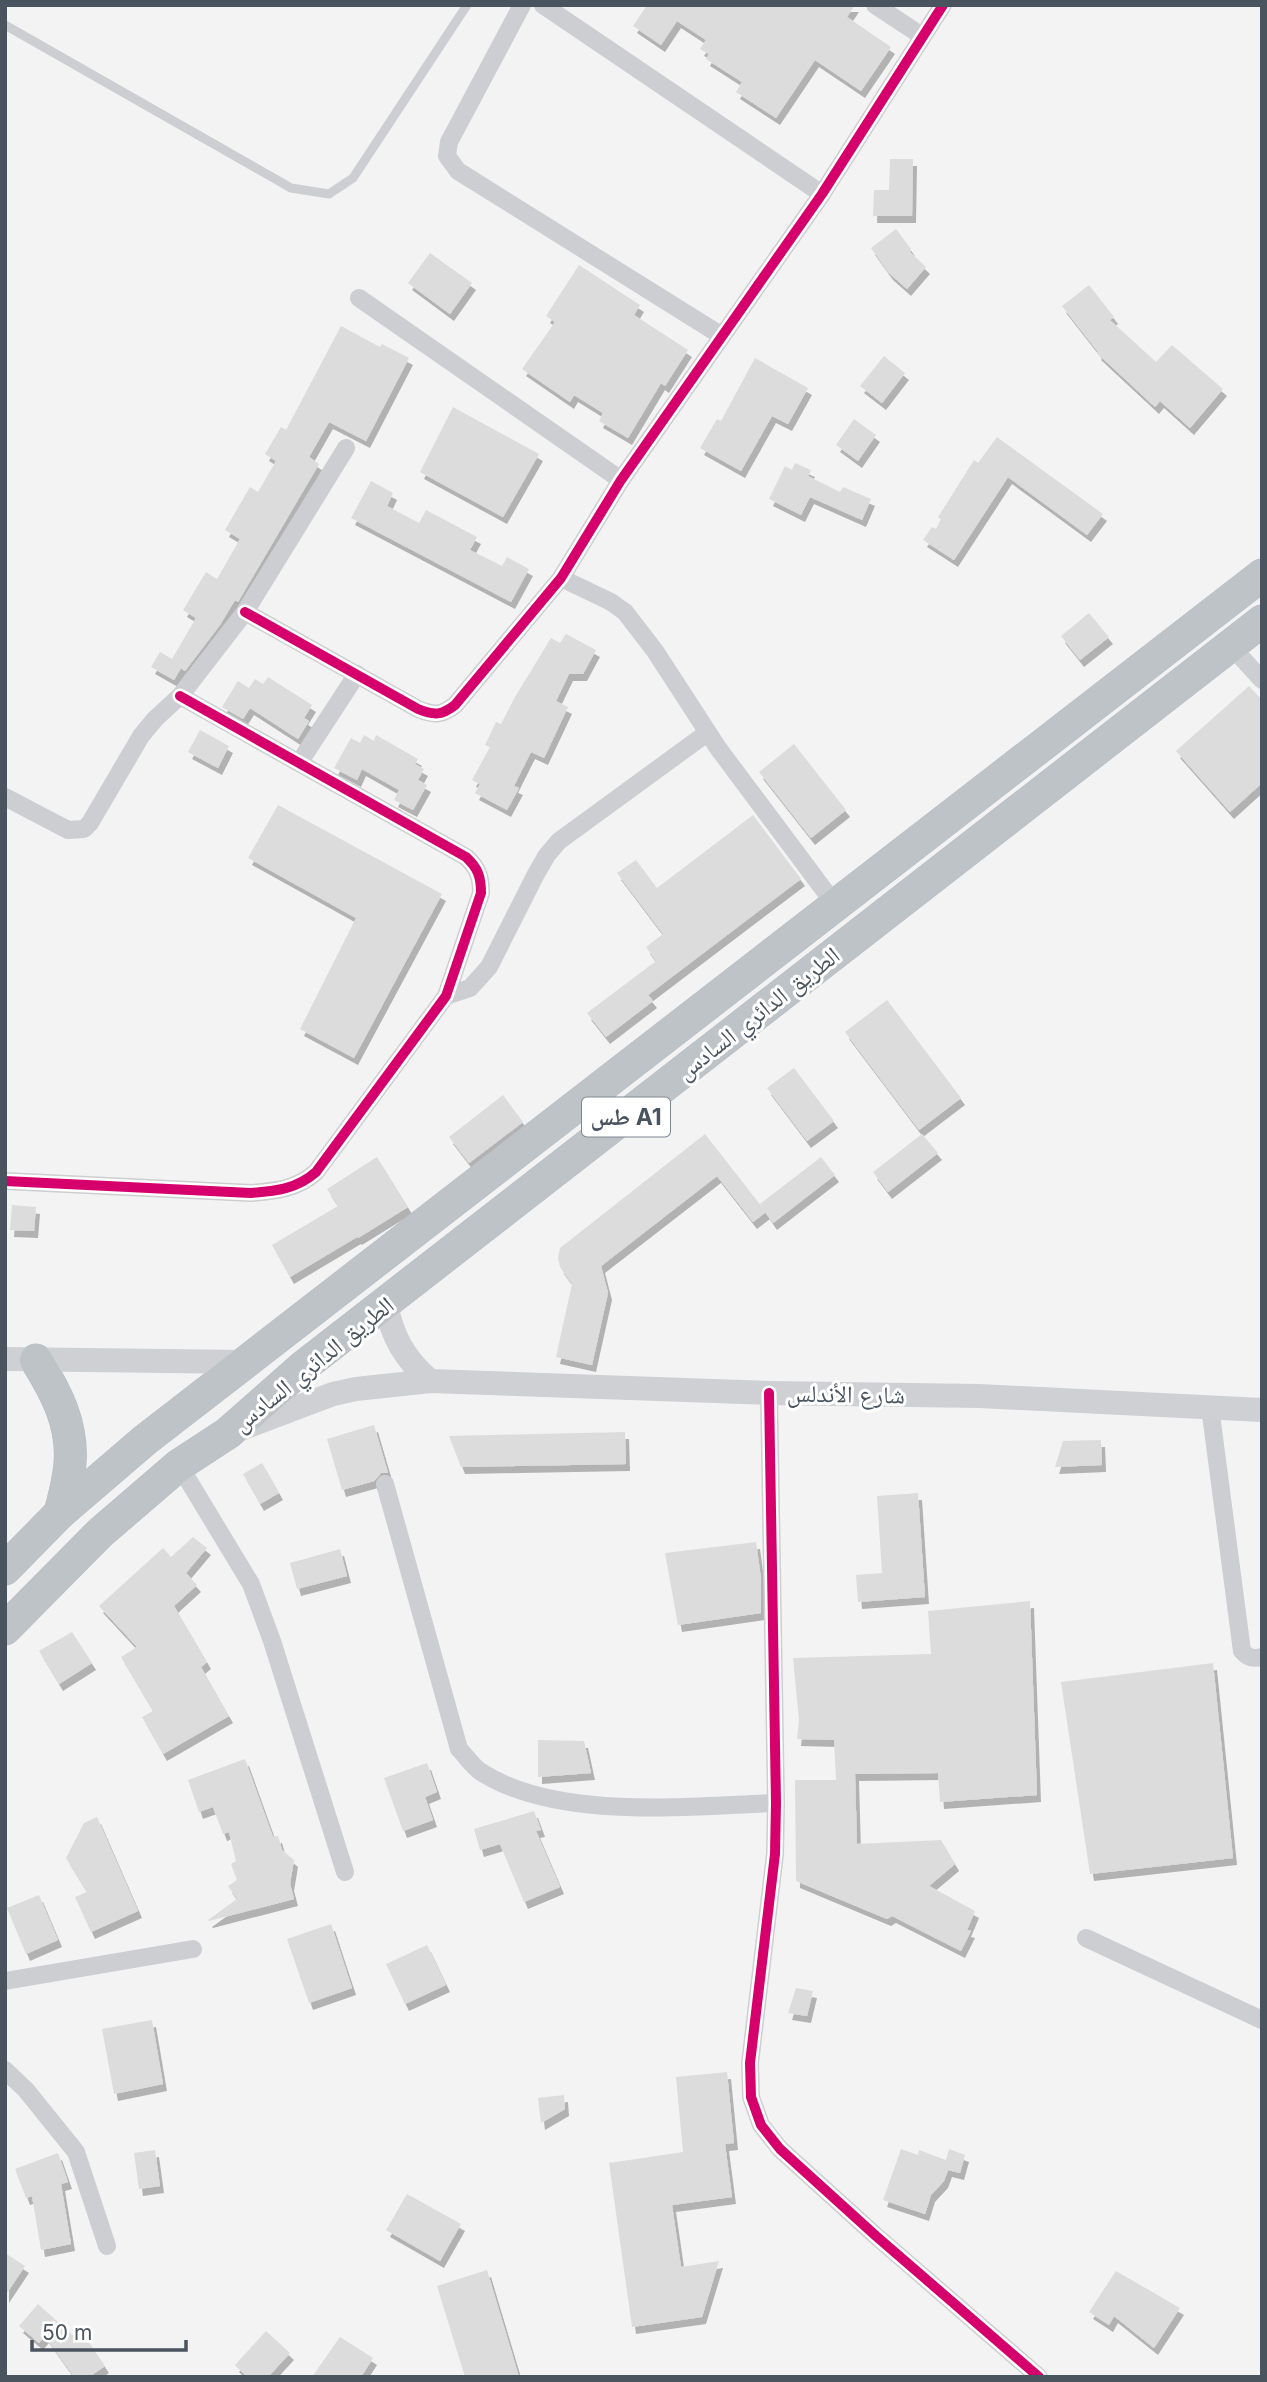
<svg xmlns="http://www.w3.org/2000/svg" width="1267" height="2382" font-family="Inter,'Noto Naskh Arabic',sans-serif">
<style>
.building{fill:#dcdcdd;filter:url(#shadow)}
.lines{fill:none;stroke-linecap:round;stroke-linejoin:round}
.highway-casing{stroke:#b8bcc2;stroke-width:33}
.lane{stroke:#ccced1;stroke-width:9}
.street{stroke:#ccced1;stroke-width:18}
.secondary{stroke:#ced0d3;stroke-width:24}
.highway{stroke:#bec3c7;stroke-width:32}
.cycleway-casing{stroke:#fff;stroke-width:15}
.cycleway{stroke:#d6006c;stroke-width:10}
.labels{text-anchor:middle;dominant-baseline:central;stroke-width:6;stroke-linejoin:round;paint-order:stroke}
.shield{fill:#fff;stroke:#80878f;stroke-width:2}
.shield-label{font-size:23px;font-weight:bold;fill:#4a545f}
.street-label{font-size:24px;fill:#4a545f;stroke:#fff}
</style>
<defs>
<filter id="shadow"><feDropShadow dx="4" dy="7" stdDeviation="0" flood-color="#0004"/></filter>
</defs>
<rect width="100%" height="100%" fill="#f3f3f3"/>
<!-- building -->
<g class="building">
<polygon points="647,5 855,5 847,17 891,47 861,91 815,60 776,118 736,92 742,82 706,59 709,54 700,49 706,40 677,21 661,45 633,26"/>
<polygon points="890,159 913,159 912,216 873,216 874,190 889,190"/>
<polygon points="896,229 911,249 910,252 926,267 907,289 889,273 871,248"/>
<polygon points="430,253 472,283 450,314 408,283"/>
<polygon points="579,265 640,305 634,315 688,350 665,386 661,383 628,438 599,421 603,413 574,395 570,402 522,369 555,322 546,316"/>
<polygon points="1089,285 1114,317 1110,320 1156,362 1172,345 1223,389 1190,428 1160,401 1155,407 1097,353 1098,352 1062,306"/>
<polygon points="341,326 380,347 382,344 409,358 366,441 329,422 309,457 319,464 238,602 235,600 220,625 185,671 181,668 174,680 151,667 160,652 172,659 196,618 183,610 206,572 217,579 240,539 225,530 250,487 258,492 276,461 265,454 281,427 286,430"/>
<polygon points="884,356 905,373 882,403 860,386"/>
<polygon points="755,358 808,388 788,424 772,416 741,471 700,448 717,419 721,421"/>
<polygon points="453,407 539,454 503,517 420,472"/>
<polygon points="854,419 876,435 858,461 836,445"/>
<polygon points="997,437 1103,514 1087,535 1008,477 954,560 923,540 932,527 936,529 941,519 938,517 974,460 978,463"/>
<polygon points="795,463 811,470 808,476 840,492 843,487 871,499 862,520 810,497 801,515 769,499 785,466 792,470"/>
<polygon points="371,481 393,493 387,506 419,523 426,510 477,537 470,550 502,566 507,557 529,569 511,602 351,518"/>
<polygon points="1089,613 1109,637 1080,660 1061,636"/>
<polygon points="566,634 596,650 583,674 569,674 556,701 568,707 544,758 531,752 514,786 519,788 507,810 475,793 480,784 472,780 490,747 485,745 496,722 501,724 515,697 551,638 560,643"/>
<polygon points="268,677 312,705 304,718 309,721 298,739 250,708 243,719 222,707 238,681 249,688 255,679 263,684"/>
<polygon points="1249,686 1262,700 1262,783 1230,812 1176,751"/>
<polygon points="200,730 229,746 218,768 188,752"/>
<polygon points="364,735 374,741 376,735 418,759 415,764 424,769 418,780 427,785 413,810 394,800 399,790 362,769 357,780 334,768 351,738 360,743"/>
<polygon points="794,744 846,810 811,838 759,772"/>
<polygon points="278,805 442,894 354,1058 300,1029 356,918 248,858"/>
<polygon points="753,815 801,879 648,995 653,1001 606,1037 587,1013 656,961 646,947 663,934 617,873 636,860 657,888"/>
<polygon points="887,1000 961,1098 919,1130 845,1032"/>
<polygon points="794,1068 834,1121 807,1141 767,1088"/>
<polygon points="503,1095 523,1122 469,1163 449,1137"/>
<polygon points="705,1134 766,1212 753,1222 717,1176 601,1266 608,1293 592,1365 556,1357 572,1284 560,1267 558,1258 560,1248"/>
<polygon points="922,1134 938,1153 888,1192 873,1172"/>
<polygon points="377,1157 408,1207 358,1238 357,1237 290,1277 272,1245 338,1206 327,1189"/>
<polygon points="821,1157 835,1175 773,1223 760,1204"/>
<polygon points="12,1205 36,1207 34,1231 10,1230"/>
<polygon points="374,1425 388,1473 381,1473 374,1481 342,1490 327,1439"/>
<polygon points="625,1432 626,1464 461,1467 449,1436"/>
<polygon points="1101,1440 1102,1465 1055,1467 1063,1441"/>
<polygon points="262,1463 279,1493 260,1504 243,1474"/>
<polygon points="918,1493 925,1597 858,1602 856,1575 882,1573 877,1496"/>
<polygon points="193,1537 207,1548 186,1573 197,1585 174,1606 207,1662 201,1667 229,1716 163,1754 142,1717 153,1711 121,1657 137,1647 99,1606 163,1548 171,1557"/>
<polygon points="756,1542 761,1579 761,1613 678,1625 665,1553"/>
<polygon points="340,1549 347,1576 297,1589 290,1563"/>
<polygon points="1030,1601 1037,1795 940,1802 938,1773 855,1774 857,1844 941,1840 955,1864 929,1886 975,1911 967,1930 971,1931 961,1951 892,1916 887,1919 796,1881 795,1780 836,1780 834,1740 797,1739 799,1720 793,1658 931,1654 928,1611"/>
<polygon points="72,1632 92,1663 59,1684 39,1651"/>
<polygon points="1213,1663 1233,1858 1090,1874 1061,1682"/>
<polygon points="538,1740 584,1741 591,1773 538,1777"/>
<polygon points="245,1759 273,1837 278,1836 282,1850 294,1860 290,1884 294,1899 209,1921 208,1920 237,1899 228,1886 237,1880 231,1864 236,1861 229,1832 223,1834 213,1807 199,1812 188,1780"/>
<polygon points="427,1763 437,1792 425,1797 433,1820 403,1831 384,1778"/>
<polygon points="534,1811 541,1830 536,1831 560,1887 524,1902 500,1844 480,1850 474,1829"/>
<polygon points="97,1817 138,1911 91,1932 75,1897 87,1892 66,1858 84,1823"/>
<polygon points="39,1895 58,1940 26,1954 7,1908"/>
<polygon points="331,1924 352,1988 309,2003 287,1939"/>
<polygon points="427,1945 446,1985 405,2004 386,1964"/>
<polygon points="796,1988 813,1991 807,2016 788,2013"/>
<polygon points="152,2020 163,2084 114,2094 102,2029"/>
<polygon points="727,2072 734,2143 725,2144 732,2197 672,2205 681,2267 719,2261 702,2317 632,2327 609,2163 683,2152 676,2077"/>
<polygon points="564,2095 565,2109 541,2123 538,2098"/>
<polygon points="901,2149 918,2155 919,2150 946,2160 949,2149 965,2155 960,2173 948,2170 944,2181 931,2195 925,2214 883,2200"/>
<polygon points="155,2150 160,2186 139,2189 134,2153"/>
<polygon points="58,2153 68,2182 61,2184 71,2244 41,2250 32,2196 26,2198 15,2169"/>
<polygon points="407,2194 461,2224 440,2261 386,2230"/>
<polygon points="5,2253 25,2266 5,2296"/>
<polygon points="487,2270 519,2377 465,2377 437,2286"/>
<polygon points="1116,2271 1180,2308 1154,2348 1114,2316 1109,2325 1089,2312"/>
<polygon points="38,2304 78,2340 84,2335 105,2366 89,2377 74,2377 45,2336 39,2343 19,2326"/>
<polygon points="266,2331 290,2353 268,2377 247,2377 235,2365"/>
<polygon points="340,2337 373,2358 361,2377 312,2377"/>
</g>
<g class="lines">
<defs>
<g id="highway">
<path d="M36,1360c20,32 37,64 34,103 -1,17 -6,34 -10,50"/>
<polyline points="5,1569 60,1513 145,1440 1262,575"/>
<polyline points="5,1629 100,1533 179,1465 228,1433 304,1366 1262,621"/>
</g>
</defs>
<!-- highway casing -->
<use href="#highway" class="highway-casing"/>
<!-- lane -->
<polyline class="lane" points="5,25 291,188 329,194 353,178 467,5"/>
<!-- street -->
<g class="street">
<polyline points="522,5 449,142 447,156 458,171 722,336"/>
<polyline points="543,5 822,194"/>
<polyline points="875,5 922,36"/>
<polyline points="359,298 621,480"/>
<polyline points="561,578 611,602 625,612 655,651 718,748 836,906"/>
<path d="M245,612l173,97c17,7 24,6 37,-4l106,-127 60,-98 201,-286 121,-189"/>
<polyline points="1231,646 1262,680"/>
<polyline points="299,763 357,674"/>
<polyline points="5,797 68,830 84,829 90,823 141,736 155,719 180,696 245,612 346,448"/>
<polyline points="446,996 470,988 489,967 536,874 547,855 559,841 707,733"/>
<path d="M5,1181l246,12c25,-2 46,-4 65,-21l130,-176 35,-103c0,-16 -3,-25 -15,-36l-286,-161"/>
<polyline points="769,1393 776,1803 775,1854 750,2063 751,2097 761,2125 780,2149 876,2236 1039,2377"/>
<path d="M1210,1407l32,244c6,7 11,8 20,6"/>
<polyline points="179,1465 251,1584 272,1641 345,1872"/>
<path d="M385,1484l74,265c7,7 14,18 22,23 77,49 207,34 295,31"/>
<polyline points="1086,1938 1262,2020"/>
<polyline points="5,1981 193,1949"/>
<polyline points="5,2070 26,2090 76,2152 107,2246"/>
</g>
<!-- secondary -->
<g class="secondary">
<path d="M386,1304c6,33 19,55 44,77"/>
<polyline points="5,1359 245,1362"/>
<polyline points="238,1430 333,1394 356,1389 430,1381 769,1393 979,1396 1262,1410"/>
</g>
<!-- highway -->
<use href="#highway" class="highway"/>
<defs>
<g id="cycleway">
<path d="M245,612l173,97c17,7 24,6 37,-4l106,-127 60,-98 201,-286 121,-189"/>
<path d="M5,1181l246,12c25,-2 46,-4 65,-21l130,-176 35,-103c0,-16 -3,-25 -15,-36l-286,-161"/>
<polyline points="769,1393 776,1803 775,1854 750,2063 751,2097 761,2125 780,2149 876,2236 1039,2377"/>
</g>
</defs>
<!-- cycleway casing -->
<use href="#cycleway" class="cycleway-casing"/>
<!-- cycleway -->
<use href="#cycleway" class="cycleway"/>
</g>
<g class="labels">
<!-- shield labels -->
<rect class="shield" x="582" y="1097.5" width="88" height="39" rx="5"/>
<g class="shield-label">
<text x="626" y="1117">طس A1</text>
</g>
<!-- street labels -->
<g class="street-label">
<text transform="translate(758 1013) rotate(-38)">الطريق الدائري السادس</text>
<text transform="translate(313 1364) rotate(-39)">الطريق الدائري السادس</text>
<text transform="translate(846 1394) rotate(1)">شارع الأندلس</text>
</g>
</g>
<!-- border -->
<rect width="1267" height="2382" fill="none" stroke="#4a545f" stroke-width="14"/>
<!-- scale -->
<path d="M32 2340v10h154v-10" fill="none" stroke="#4a545f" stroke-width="3.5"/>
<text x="42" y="2340" font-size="21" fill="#4a545f" stroke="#ffffff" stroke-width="5" paint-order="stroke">50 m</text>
</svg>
